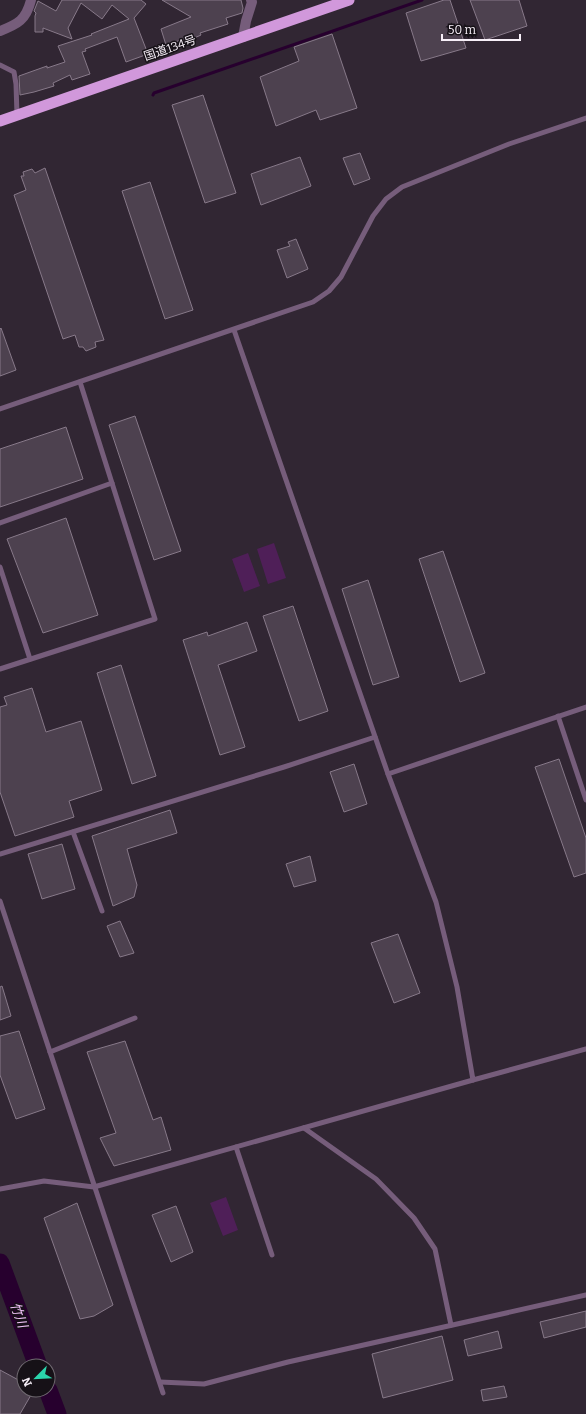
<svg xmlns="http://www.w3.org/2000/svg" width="586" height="1414" font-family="Bitter,'Noto Sans JP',serif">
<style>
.green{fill:#4f1f58}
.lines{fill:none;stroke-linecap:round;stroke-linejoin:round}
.stream{stroke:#27002e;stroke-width:3}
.river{stroke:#27002e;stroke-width:19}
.building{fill:#4d414f;stroke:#877989}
.service{stroke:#765d7b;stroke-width:5}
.minor{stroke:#765d7b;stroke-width:10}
.trunk{stroke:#d198db;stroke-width:11}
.labels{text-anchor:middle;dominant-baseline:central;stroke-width:3;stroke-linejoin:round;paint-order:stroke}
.street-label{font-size:12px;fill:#f7eff8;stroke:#161117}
.water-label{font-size:13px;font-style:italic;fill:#f1c2f9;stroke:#161117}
</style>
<rect width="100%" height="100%" fill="#312633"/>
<!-- green -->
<g class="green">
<polygon points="274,543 286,578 268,584 257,549"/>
<polygon points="248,553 260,586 244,592 232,559"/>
<polygon points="226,1197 238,1230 223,1236 210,1203"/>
</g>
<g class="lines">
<!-- stream -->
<polyline class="stream" points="153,95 154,93 422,0"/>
<!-- river -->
<g class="river">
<polyline points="0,1263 38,1366"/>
<polyline points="48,1390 57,1414"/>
</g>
</g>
<!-- building -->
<g class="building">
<polygon points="62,0 141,0 146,4 134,18 148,54 126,62 117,37 85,49 86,51 82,52 90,74 72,80 70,75 53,83 54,86 34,92 20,95 19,76 47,66 47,68 65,62 58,46 92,35 91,34 129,19 112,5 102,19 81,3 68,28 72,39 43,28 43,32 35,32 35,16 36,13 34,11 38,1 56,11"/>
<polygon points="162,0 241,0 243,8 242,13 226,18 228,24 200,33 201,35 183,43 181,40 166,45 161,29 191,17"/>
<polygon points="444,0 450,0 466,48 421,61 406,13"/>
<polygon points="470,0 519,0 527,26 485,40"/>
<polygon points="332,34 357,108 320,120 316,110 276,126 260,77 299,61 294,47"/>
<polygon points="203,95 236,193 205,203 172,105"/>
<polygon points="360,153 370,179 354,185 343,158"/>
<polygon points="300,157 311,186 261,205 251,174"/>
<polygon points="45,168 104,340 95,342 96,347 86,351 83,347 79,347 75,335 63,339 14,195 26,190 21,176 24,176 23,172 32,169 35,173"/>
<polygon points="150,182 193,310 165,319 122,191"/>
<polygon points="296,239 308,269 287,278 277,250 290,246 288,242"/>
<polygon points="1,328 16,370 0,376 0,329"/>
<polygon points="135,416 181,551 154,560 109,425"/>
<polygon points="66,427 83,479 0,507 0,449"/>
<polygon points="66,518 98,615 43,633 7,539"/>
<polygon points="443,551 485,673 460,682 419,559"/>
<polygon points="368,580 399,677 373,685 342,589"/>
<polygon points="293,606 328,711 299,721 263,616"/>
<polygon points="247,622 257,651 218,665 245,747 220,755 183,640 207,632 208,636"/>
<polygon points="121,665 156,776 132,784 97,673"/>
<polygon points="32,688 46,732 81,721 102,790 69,801 74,817 15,836 0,792 0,707 7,705 4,697"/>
<polygon points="559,759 586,838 586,873 574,877 535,767"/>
<polygon points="354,764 367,804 344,812 330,772"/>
<polygon points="170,810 177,833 127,849 137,885 134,897 113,906 92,836"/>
<polygon points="62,844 75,889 42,899 28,854"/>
<polygon points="310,856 316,881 294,887 286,864"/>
<polygon points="120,921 134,953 120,957 107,926"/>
<polygon points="398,934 420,993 394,1003 371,943"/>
<polygon points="2,986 11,1016 0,1020 0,987"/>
<polygon points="19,1031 45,1109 16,1119 0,1075 0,1036"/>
<polygon points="125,1041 153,1120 161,1117 171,1150 114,1166 100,1138 116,1133 87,1052"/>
<polygon points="77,1203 113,1305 94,1316 80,1319 44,1218"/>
<polygon points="176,1206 193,1252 171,1262 152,1215"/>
<polygon points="586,1311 586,1327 544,1338 540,1322"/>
<polygon points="498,1331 502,1348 468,1356 464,1340"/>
<polygon points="442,1336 453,1380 383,1398 372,1354"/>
<polygon points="0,1370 24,1383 24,1390 30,1390 31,1395 20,1414 0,1414"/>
<polygon points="504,1386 507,1397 483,1401 481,1390"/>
</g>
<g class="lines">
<!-- service -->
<g class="service">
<polyline points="0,65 14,72 16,84 17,115"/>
<polyline points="234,330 388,774 436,902 457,987 473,1080 586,1049"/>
<polyline points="0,409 313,302 329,291 341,277 373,216 386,199 402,187 509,144 586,118"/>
<polyline points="0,523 112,483"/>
<polyline points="0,567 30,659"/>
<polyline points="0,669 155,619 80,382"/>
<polyline points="558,716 586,800"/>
<polyline points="388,774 586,707"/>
<polyline points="73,832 102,911"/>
<polyline points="0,854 284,767 375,737"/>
<polyline points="0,901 163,1393"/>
<polyline points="50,1052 135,1018"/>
<polyline points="304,1128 376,1179 414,1218 435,1249 451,1325"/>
<polyline points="236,1147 272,1255"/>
<polyline points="0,1189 44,1181 94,1187 473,1080"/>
<polyline points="160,1382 204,1384 288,1362 586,1295"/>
</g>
<!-- minor -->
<g class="minor">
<path d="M0,31c18,-7 26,-11 31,-31"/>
<polyline points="243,37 246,21 252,2 251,0"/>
</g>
<!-- trunk -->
<polyline class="trunk" points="0,121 349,0"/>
</g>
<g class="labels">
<!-- street labels -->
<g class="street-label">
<text transform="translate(170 48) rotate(-19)">国道134号</text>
</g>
<!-- water labels -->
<g class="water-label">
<text transform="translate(19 1315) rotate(70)">竹川</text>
</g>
</g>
<!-- north arrow -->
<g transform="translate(36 1378) rotate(246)"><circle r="19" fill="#161117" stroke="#706a71"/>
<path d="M0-3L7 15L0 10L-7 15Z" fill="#2bd5ac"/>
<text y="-6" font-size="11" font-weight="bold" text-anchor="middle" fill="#f7eff8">N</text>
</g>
<!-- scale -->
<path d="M442 34v6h78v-6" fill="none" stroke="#f7eff8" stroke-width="2"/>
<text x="448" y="34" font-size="12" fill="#f7eff8" stroke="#161117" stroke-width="3" paint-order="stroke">50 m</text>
</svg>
